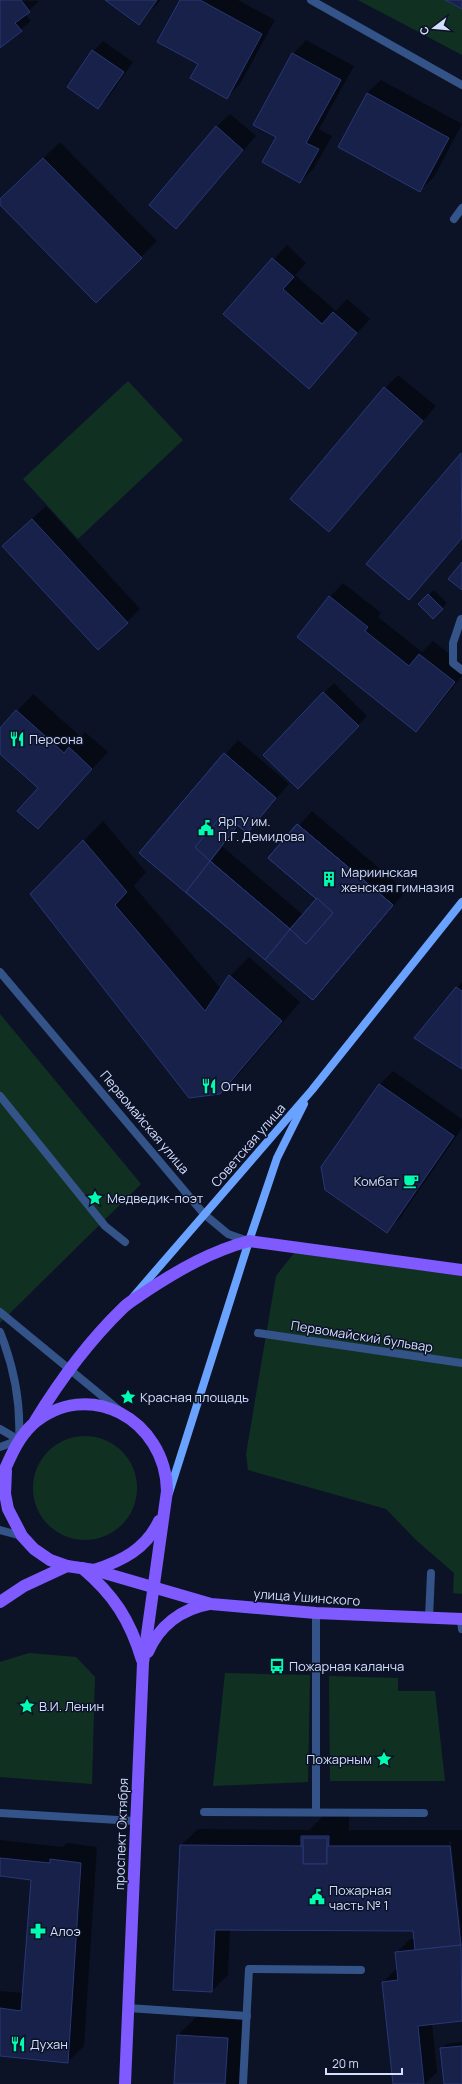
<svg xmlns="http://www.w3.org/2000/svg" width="462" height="2084" font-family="Manrope,sans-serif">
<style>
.green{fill:#103122}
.shadow{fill:#0007;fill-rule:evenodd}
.building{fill:#182149;stroke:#283877}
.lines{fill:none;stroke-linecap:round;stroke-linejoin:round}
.lane{stroke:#345389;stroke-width:8}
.street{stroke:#345389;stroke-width:8}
.secondary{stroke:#6aa2ff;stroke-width:8}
.primary{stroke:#7e5aff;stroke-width:12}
.labels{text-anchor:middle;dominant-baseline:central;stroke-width:3;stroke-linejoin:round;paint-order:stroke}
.poi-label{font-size:13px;fill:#d3dfff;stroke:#0d1327;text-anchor:start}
.street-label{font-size:13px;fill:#d3dfff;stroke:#0d1327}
</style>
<rect width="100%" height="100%" fill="#0d1327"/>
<!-- green -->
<g class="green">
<polygon points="358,0 462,0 462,55"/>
<polygon points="128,381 183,440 78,539 23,479"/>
<polygon points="0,1014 141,1184 0,1323"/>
<polygon points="294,1253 462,1276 462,1594 453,1593 454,1573 416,1540 386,1509 248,1470 246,1454 276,1276"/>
<circle cx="85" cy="1488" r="52"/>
<polygon points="29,1653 76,1657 95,1677 92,1784 0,1777 0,1662"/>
<polygon points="225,1673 310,1675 308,1782 213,1786"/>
<polygon points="329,1676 398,1678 398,1691 435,1691 445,1781 330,1781"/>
</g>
<!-- shadow -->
<g class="shadow">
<polygon points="0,0 39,1 25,14 31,21 0,47"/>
<polygon points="107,0 161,0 139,23"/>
<polygon points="181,0 238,0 275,20 240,84 227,97 199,63"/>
<polygon points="306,40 354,66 319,129 332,136 314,168 300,182 277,137 293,54"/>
<polygon points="103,41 133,62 108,98 98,108 68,87 93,51"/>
<polygon points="381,80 462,124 434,177 420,191 367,93"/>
<polygon points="230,114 256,136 176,227 216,127"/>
<polygon points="60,142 157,241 96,302 0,203 0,201"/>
<polygon points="287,245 306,263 295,275 336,311 347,299 370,319 308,387 224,314"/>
<polygon points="398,375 436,406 329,530 385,388"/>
<polygon points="462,453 462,538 409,599 368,564"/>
<polygon points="46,506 140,609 127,622 17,533"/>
<polygon points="343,583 381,613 378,617 422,652 433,641 462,664 462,676 429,717 416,730 330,597"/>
<polygon points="434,590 447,603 433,618 419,604"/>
<polygon points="334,683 367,716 307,778 324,693"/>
<polygon points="33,694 81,737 85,732 108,752 38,828 39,788 0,752 0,729"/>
<polygon points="238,740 289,784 247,831 240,825 223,847 303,915 318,898 270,858 312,811 406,891 313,999 140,853"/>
<polygon points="103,821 146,872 134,886 221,989 230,976 249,957 300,1002 239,1074 220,1093 32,894"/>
<polygon points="462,982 462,1068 457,988"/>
<polygon points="393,1071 462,1119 462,1128 400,1218 387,1231 322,1168 380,1084"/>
<path d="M323,1816h26v14h113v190l-30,3 5,49 -12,12h-31l-11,-102 14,-14 -1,-15 14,-14h5l-1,-9 -184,-1 -2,46 -16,16 -31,-146 17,-16 111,1zM449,1841h2l10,90h-2z"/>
<polygon points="0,1840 63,1847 67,1843 97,1847 84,2046 68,2062 0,2055 0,1991 24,1993 32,1879 0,1875"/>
<polygon points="197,2016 246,2019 243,2084 175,2084 178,2035"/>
<polygon points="462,2042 462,2084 445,2084 441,2049 446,2044"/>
</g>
<!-- building -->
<g class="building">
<polygon points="0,0 21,0 30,12 15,23 22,31 0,48"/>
<polygon points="105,0 157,0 139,25"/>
<polygon points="180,0 200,0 262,34 227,99 190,78 198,64 157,42"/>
<polygon points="445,0 462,0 462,9 451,3"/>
<polygon points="92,50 124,72 98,109 67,87"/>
<polygon points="292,53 341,80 306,143 319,149 300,183 262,162 276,137 253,125"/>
<polygon points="367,93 449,138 420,192 338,147"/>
<polygon points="216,126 243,150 176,229 149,205"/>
<polygon points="43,158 142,258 96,303 0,205 0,199"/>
<polygon points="272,258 294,277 283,289 322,324 333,312 357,333 309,389 223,314"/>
<polygon points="384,387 423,421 329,532 290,499"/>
<polygon points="461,453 462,538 409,600 366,564"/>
<polygon points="32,519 128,623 98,650 2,546"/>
<polygon points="462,562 462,590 448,579"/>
<polygon points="428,594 443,609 433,619 418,604"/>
<polygon points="329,596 368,627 365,631 409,666 419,654 455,682 416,732 297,637"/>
<polygon points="323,692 359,726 298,789 263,755"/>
<polygon points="16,710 64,753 69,747 92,769 38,829 17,811 38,788 0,754 0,728"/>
<polygon points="224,753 276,798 247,833 223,814 195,847 210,861 186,892 139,853"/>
<polygon points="224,753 276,798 247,833 238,825 210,861 290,929 317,898 268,858 297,824 393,905 313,1000 139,853"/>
<polygon points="223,814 238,825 210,861 195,847"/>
<polygon points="297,824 393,905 313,1000 186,892 210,861 306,944 333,913 268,858"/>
<polygon points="297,824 393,905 313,1000 265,960 290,929 306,944 333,913 268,858"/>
<polygon points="83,840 127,892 115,905 205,1011 229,975 282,1021 220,1094 189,1098 30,894"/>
<polygon points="210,861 290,929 265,960 186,892"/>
<polygon points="317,898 333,913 306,944 290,929"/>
<polygon points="456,987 462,991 462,1069 414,1038"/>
<polygon points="379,1084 454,1136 387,1233 325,1190 321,1167"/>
<polygon points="301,1836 329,1836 328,1866 301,1865"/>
<rect x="303" y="1838" width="24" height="26"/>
<polygon points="180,1845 303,1846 303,1864 327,1864 327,1846 450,1846 461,1945 415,1950 413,1931 215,1930 212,1992 173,1990"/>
<polygon points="0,1858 50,1863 50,1859 81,1863 68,2063 0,2056 0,2008 21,2011 31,1880 0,1876"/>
<polygon points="461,1945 462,2021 418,2026 424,2084 393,2084 382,1982 398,1980 395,1952"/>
<polygon points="177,2035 228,2038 225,2084 174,2084"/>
<polygon points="462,2046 462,2084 444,2084 440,2048"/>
</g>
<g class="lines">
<!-- lane -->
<g class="lane">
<polyline points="454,219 462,208"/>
<polyline points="461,619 453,643 453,663 462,670"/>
<polyline points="0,1530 22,1536"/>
<polyline points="429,1618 431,1573"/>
<polyline points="204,1812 424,1813"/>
<polyline points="316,1812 316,1613"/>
<polyline points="0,1813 135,1821"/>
<polyline points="128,2008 247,2016"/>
<polyline points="243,2084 249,1969 361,1970"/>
</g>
<!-- street -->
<g class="street">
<polyline points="311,0 462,85"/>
<polyline points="0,972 204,1214 228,1234 248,1241"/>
<polyline points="0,1096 105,1226 125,1242"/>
<polyline points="0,1312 119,1410"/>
<path d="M0,1332c14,35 21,70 19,108"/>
<polyline points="258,1333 462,1363"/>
<polyline points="0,1429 19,1440"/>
<polyline points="0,1447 19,1440"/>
<polyline points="461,1619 462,1629"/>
</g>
<!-- secondary -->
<g class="secondary">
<polyline points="133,1297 312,1090 462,902"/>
<polyline points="169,1493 249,1241 277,1158 304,1104"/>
</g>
<!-- primary -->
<g class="primary">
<path d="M35,1421c25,-41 54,-80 88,-113 7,-7 17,-12 25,-18 32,-21 64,-39 101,-49l213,29"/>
<polyline points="6,1471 5,1494 8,1509 22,1536 34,1549 50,1560 67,1566 94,1570 211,1604 316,1613 462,1619"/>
<path d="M0,1480c9,-19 16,-40 32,-55 56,-49 134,-5 135,66l-24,172 -18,421"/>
<path d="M82,1568c32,27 48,52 60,92"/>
<path d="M94,1570c28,-9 52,-21 65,-49"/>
<polyline points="0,1602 24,1586 67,1566"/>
<path d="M148,1652c11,-26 33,-43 61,-48"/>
</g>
</g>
<!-- icons -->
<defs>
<symbol id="restaurant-bare" viewBox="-9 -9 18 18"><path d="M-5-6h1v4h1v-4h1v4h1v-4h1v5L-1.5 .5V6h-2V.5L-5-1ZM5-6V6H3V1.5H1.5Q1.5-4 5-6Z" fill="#00feb1" stroke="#0d1327" stroke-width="2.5" paint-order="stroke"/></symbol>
<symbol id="civic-bare" viewBox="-9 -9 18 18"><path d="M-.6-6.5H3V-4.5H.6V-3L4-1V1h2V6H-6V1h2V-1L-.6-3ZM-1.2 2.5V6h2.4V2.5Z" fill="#00feb1" stroke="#0d1327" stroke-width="2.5" paint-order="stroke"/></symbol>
<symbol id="building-bare" viewBox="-9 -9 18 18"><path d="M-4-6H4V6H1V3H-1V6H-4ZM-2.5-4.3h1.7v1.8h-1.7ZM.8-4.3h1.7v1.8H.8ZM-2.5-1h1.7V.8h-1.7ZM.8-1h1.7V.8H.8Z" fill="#00feb1" stroke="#0d1327" stroke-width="2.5" paint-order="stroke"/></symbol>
<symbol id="cafe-bare" viewBox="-9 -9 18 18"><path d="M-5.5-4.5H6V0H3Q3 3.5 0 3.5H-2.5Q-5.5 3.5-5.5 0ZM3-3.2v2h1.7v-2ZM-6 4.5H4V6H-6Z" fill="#00feb1" stroke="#0d1327" stroke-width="2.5" paint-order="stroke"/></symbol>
<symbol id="sight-bare" viewBox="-9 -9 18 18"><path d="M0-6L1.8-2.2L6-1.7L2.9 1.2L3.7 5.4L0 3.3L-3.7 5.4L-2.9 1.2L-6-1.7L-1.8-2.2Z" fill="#00feb1" stroke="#0d1327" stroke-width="2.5" paint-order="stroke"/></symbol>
<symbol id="bus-bare" viewBox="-9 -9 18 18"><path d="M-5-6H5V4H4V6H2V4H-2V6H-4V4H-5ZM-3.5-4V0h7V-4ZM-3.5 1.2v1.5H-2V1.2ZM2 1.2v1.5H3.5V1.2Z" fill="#00feb1" stroke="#0d1327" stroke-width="2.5" paint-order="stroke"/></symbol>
<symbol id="pharmacy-bare" viewBox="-9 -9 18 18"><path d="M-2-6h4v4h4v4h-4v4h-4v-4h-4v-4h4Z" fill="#00feb1" stroke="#0d1327" stroke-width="2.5" paint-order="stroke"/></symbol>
</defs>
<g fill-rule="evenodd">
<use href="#restaurant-bare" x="6" y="728" width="22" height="22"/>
<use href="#civic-bare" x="195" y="817" width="22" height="22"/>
<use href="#building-bare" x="318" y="868" width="22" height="22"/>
<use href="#restaurant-bare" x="198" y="1075" width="22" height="22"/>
<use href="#cafe-bare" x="400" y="1170" width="22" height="22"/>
<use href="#sight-bare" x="84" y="1187" width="22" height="22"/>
<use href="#sight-bare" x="117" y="1386" width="22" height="22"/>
<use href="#bus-bare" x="266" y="1655" width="22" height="22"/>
<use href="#sight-bare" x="16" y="1695" width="22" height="22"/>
<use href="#sight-bare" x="373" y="1748" width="22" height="22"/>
<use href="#civic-bare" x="306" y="1886" width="22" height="22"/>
<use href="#pharmacy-bare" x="27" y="1920" width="22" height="22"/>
<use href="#restaurant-bare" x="7" y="2033" width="22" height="22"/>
</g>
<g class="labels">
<!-- poi labels -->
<g class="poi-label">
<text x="29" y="739">Персона</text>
<text x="218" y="821">ЯрГУ им.<tspan x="218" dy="15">П.Г. Демидова</tspan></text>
<text x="341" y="872">Мариинская<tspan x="341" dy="15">женская гимназия</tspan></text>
<text x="221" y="1086">Огни</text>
<text x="399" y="1181" text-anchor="end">Комбат</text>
<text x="107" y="1198">Медведик-поэт</text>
<text x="140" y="1397">Красная площадь</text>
<text x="289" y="1666">Пожарная каланча</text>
<text x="39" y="1706">В.И. Ленин</text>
<text x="372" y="1759" text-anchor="end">Пожарным</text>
<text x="329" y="1890">Пожарная<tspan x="329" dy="15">часть № 1</tspan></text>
<text x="50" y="1931">Алоэ</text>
<text x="30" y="2044">Духан</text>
</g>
<!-- street labels -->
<g class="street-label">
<text transform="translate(145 1122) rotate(50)">Первомайская улица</text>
<text transform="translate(248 1145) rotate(-49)">Советская улица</text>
<text transform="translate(362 1336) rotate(9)">Первомайский бульвар</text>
<text transform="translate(307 1597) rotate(4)">улица Ушинского</text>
<text transform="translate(121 1834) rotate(-88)">проспект Октября</text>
</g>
</g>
<!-- north arrow -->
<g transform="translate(434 28) rotate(254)" stroke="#0d1327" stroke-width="3" paint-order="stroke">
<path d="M0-3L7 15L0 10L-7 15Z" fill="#d3dfff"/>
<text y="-6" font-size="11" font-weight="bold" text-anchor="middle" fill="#d3dfff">С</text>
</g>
<!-- scale -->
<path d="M326 2068v6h76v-6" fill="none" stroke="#d3dfff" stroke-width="2"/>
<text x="332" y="2068" font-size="12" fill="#d3dfff" stroke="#0d1327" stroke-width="3" paint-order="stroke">20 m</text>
</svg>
